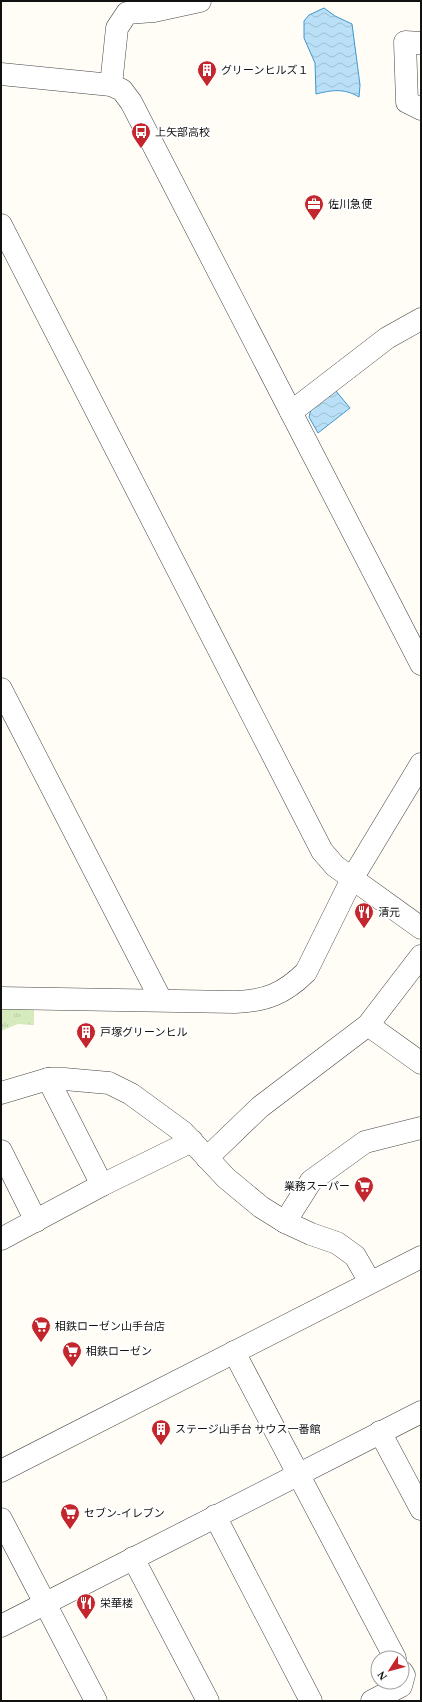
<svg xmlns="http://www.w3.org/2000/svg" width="422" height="1702" font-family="'Times New Roman','Noto Sans JP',serif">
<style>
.park{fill:url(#park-tufts)}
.water{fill:url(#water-waves);stroke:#3f96cf}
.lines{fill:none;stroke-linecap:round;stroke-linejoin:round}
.minor-casing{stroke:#444;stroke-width:23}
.minor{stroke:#fff;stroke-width:22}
.labels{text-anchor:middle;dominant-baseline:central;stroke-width:4;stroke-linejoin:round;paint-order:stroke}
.poi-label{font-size:11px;fill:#111;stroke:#fff;text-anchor:start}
</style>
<defs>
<pattern id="park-tufts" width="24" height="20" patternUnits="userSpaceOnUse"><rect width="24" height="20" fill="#d5ebbd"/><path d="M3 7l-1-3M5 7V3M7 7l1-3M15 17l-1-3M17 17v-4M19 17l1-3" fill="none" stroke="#b6c8a1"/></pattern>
<pattern id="water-waves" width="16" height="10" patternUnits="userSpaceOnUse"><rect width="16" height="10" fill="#b9e0f7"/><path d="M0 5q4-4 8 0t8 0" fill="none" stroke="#9ebfd3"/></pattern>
</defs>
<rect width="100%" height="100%" fill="#fffdf5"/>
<!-- park -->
<polygon class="park" points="1,1008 34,1008 34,1025 18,1024 1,1031"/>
<!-- water -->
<g class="water">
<path d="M324,8l11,8 17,8 8,61 -1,12c-15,-9 -27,-7 -43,-3l-1,-31 -11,-25v-17l5,-6z"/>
<polygon points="336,391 350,408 318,433 309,417 311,409"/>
</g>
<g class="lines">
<defs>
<g id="minor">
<polyline points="421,43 405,42 407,102 421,109"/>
<polyline points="1,74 111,85 122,90 131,102 421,664"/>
<polyline points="111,85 117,28 127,13 154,11 200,1"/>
<polyline points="1,225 322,851 335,866 421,928"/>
<polyline points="291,412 387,338 421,319"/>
<polyline points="1,689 161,1000"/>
<path d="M1,998l234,4c30,-1 49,-8 71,-30l47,-95 68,-113"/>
<polyline points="368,1025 421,1063"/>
<polyline points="48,1079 102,1185"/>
<polyline points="1,1093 48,1079 64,1079 109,1083 131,1094 183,1132 226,1178 261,1207 285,1222 311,1234 337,1243 355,1256 370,1282"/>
<polyline points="1,1151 36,1221"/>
<polyline points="207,1158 260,1107 368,1025 421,956"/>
<polyline points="285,1222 311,1181 365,1142 421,1128"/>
<polyline points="1,1239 102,1185 192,1141"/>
<polyline points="234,1352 395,1658"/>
<polyline points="380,1432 421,1509"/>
<polyline points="1,1471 421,1257"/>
<polyline points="215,1516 311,1701"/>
<polyline points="1,1519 96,1701"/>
<polyline points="133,1558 208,1701"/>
<polyline points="1,1626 421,1412"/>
<polyline points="372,1701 401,1686 404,1675 402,1672"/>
</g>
</defs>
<!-- minor casing -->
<use href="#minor" class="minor-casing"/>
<!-- minor -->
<use href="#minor" class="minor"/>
</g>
<!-- icons -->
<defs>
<symbol id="building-pin" viewBox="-11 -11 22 30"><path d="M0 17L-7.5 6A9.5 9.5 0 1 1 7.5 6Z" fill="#c4262e" stroke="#fff"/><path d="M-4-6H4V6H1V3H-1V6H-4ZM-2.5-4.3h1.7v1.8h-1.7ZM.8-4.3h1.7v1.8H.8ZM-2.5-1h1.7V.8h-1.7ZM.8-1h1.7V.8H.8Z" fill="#fff"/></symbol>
<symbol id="bus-pin" viewBox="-11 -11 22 30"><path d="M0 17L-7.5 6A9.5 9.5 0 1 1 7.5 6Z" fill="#c4262e" stroke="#fff"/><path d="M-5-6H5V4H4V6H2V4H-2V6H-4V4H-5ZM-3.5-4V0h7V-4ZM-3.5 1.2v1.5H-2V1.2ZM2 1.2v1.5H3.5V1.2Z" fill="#fff"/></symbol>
<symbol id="office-pin" viewBox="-11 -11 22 30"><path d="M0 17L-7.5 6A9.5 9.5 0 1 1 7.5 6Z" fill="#c4262e" stroke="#fff"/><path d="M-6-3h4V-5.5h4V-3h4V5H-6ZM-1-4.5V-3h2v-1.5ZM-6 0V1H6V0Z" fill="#fff"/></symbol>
<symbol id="restaurant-pin" viewBox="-11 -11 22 30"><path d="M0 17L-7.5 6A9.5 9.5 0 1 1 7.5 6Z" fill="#c4262e" stroke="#fff"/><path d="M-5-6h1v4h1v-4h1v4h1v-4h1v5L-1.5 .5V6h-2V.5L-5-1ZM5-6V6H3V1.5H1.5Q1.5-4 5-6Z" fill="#fff"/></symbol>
<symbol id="supermarket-pin" viewBox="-11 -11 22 30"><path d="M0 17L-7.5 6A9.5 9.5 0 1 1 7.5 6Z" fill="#c4262e" stroke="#fff"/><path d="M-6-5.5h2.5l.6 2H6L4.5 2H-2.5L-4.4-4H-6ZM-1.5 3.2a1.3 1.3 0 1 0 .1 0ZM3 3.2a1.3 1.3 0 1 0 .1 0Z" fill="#fff"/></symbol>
</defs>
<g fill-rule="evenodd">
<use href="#building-pin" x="196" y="59" width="22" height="30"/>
<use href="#bus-pin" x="130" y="121" width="22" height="30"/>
<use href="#office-pin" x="303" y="193" width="22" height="30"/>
<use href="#restaurant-pin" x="353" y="901" width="22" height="30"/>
<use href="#building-pin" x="75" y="1021" width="22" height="30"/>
<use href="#supermarket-pin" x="353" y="1175" width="22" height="30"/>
<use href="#supermarket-pin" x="30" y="1315" width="22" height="30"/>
<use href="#supermarket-pin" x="61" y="1340" width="22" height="30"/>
<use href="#building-pin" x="150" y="1418" width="22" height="30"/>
<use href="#supermarket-pin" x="59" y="1502" width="22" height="30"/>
<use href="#restaurant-pin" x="75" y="1592" width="22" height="30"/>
</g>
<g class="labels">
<!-- poi labels -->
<g class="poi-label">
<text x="221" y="70">グリーンヒルズ１</text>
<text x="155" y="132">上矢部高校</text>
<text x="328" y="204">佐川急便</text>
<text x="378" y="912">清元</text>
<text x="100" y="1032">戸塚グリーンヒル</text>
<text x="350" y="1186" text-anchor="end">業務スーパー</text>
<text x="55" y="1326">相鉄ローゼン山手台店</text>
<text x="86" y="1351">相鉄ローゼン</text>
<text x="175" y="1429">ステージ山手台 サウス一番館</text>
<text x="84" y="1513">セブン-イレブン</text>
<text x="100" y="1603">栄華楼</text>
</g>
</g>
<!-- border -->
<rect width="422" height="1702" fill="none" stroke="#111111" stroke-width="4"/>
<!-- north arrow -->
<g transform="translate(390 1670) rotate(234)"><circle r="19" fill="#ffffff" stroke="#a0a0a0"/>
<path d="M0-3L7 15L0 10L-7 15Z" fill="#c4262e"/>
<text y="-6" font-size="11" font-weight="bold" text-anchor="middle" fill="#111111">N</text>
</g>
</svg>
